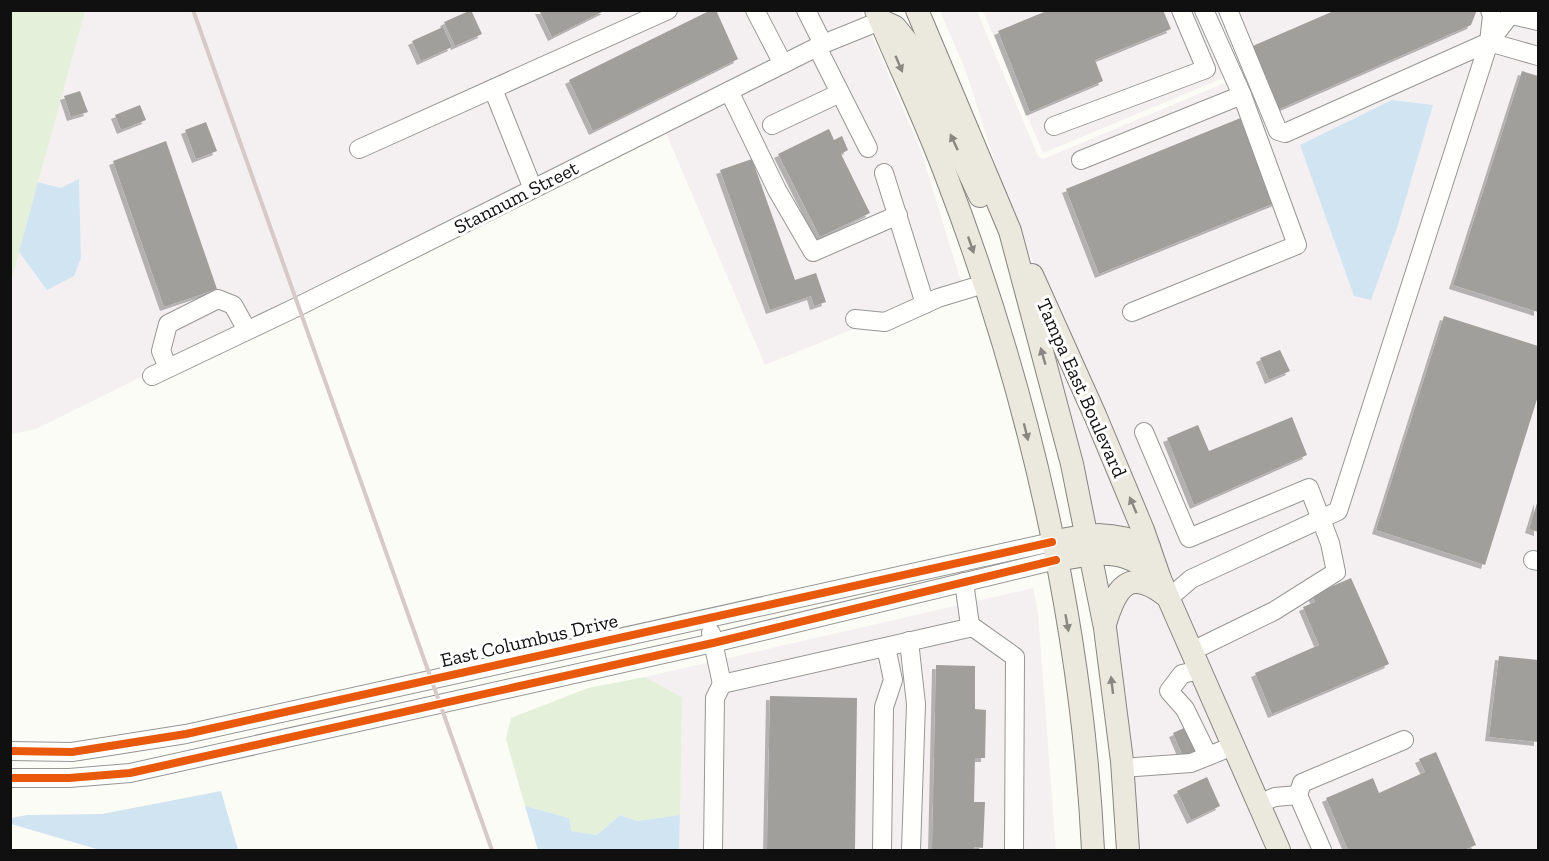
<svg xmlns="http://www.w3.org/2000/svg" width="1549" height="861" font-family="'Zilla Slab',serif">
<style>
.industrial{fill:#f4f0f2}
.green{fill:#e4f0d9}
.water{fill:#d1e4f2}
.building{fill:#a09f9c;filter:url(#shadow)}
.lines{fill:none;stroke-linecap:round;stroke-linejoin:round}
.minor-casing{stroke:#969694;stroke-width:20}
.major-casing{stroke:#848481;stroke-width:24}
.minor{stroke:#fffffe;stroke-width:18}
.major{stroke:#ebe8dd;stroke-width:22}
.rail{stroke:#d7c9c7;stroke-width:4}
.cycleway-casing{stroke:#fff;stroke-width:11}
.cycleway{stroke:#e8590c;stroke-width:8}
.oneway{fill:#888781}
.labels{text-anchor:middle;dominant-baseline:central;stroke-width:6;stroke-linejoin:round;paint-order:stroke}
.street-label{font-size:20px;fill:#101010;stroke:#fff}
</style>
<defs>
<filter id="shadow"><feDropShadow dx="-4" dy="4" stdDeviation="0" flood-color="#0004"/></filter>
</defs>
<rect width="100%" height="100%" fill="#fcfcf7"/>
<!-- industrial -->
<g class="industrial">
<polygon points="85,11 861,11 863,17 296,299 144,372 145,375 36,429 11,434 11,282 19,252 47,290 81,258 79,180 61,188 38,182"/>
<polygon points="940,11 977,11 1038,156 1043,159 1227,82 1203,11 1538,11 1538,850 1286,850 1052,303 1014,221 965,69"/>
<polygon points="983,11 1196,11 1226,77 1043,153"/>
<polygon points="869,29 921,151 962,285 765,365 665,131"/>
<polygon points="1050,335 1138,535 1092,527"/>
<polygon points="1033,588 1038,613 1056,850 679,850 682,697 645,677"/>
<polygon points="1131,589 1164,603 1271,850 1135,850 1112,624"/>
</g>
<!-- green -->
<g class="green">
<polygon points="11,10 85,11 11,282 10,11"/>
<polygon points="645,677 682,697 680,815 637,821 620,815 597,835 570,831 569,818 525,806 506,739 511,718 588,688"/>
</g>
<!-- water -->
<g class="water">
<polygon points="1392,100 1433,105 1398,225 1371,300 1354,296 1300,145"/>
<polygon points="79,179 81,258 74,276 47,290 19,252 38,182 61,188"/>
<polygon points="221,791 238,850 100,850 11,824 11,818 27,815 102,814"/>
<polygon points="525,806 569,818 571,831 597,835 620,815 637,821 680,815 679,850 538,850"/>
</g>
<!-- building -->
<g class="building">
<polygon points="471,10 482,34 455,46 444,22"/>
<polygon points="539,10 606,10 552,37"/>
<polygon points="711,10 716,10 738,59 593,131 569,80"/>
<polygon points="1049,10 1163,10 1171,29 1095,60 1103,81 1030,112 998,31"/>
<polygon points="1336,10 1477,10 1471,25 1275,111 1248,48"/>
<polygon points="443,27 452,47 421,61 412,41"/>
<polygon points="1522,71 1538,76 1538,312 1453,285"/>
<polygon points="80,91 88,112 71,117 64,96"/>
<polygon points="140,105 146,120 121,130 115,115"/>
<polygon points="1243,117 1277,202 1099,274 1066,189"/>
<polygon points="206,122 217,151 196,159 185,130"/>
<polygon points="829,129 834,140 842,136 848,150 841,154 870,213 820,237 778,154"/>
<polygon points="166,141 217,289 164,307 113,161"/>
<polygon points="752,159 795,280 816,273 826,302 814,306 811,296 770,310 720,170"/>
<polygon points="1444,316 1538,346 1538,396 1485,565 1376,530"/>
<polygon points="1280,350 1290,371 1269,380 1260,358"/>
<polygon points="1292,417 1307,455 1194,505 1167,438 1198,425 1209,451"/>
<polygon points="1538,500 1538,532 1529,529"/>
<polygon points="1351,578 1389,664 1272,714 1255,673 1319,645 1303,607 1315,602 1312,595"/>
<polygon points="1499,656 1538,660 1538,742 1489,737"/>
<polygon points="936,665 975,666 975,709 986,710 985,758 975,758 974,802 985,802 983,848 974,847 974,850 932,850"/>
<polygon points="770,696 857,698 855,850 767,850"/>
<polygon points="1186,727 1197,753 1184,759 1173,733"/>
<polygon points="1436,752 1476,845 1464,850 1348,850 1326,798 1373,778 1379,793 1425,772 1419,759"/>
<polygon points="1207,777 1220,806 1191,820 1177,791"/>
</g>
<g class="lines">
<defs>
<g id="minor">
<polyline points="755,10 783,64"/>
<polyline points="806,10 823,44"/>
<polyline points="1228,10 1278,131 1285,133 1489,42 1514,10"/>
<polyline points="1512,15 1538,21"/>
<polyline points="1489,42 1492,16 1490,10"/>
<polyline points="817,47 868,148"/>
<polyline points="493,89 533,189"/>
<polyline points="729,91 777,190 813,252 898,215"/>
<polyline points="772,125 840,93"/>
<polyline points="1054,126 1206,69 1181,10"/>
<polyline points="359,149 668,10"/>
<polyline points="1081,160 1242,95 1204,10"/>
<polyline points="884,173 925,304"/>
<polyline points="1132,312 1297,245 1242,95"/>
<polyline points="855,319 885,322 938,298 984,284"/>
<polyline points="168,368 161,351 168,324 218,299 233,305 247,330"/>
<polyline points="152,376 299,306 823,44 880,21"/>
<polyline points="1144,432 1189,538 1309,488 1330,543 1336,572 1274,611 1192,651"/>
<polyline points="1533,560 1538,561"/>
<polyline points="964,582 970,625 1015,657 1014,850"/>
<polyline points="1169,598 1191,579 1338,511 1489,42 1538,56"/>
<polyline points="711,633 722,684 973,627"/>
<polyline points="909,641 916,704 911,850"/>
<polyline points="1200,670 1182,674 1169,691 1185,709 1208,756"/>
<polyline points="10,751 72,752 186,734 1052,542"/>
<polyline points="1122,768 1191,763 1233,746"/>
<polyline points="10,778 69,778 130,773 713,643 1056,560"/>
<polyline points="1298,795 1302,783 1404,740"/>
<polyline points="1258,804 1275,797 1298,795 1322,850"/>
<polyline points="713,850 715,698 722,684"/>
<polyline points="882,850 884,707 893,680 886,647"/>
</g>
<g id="major">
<path d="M876,10c23,56 50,111 71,168 81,211 135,446 146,672"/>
<polyline points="917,10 1010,231 1072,464 1105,628 1122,761 1128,850"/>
<polyline points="882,21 895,27 908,43 980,196"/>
<polyline points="1032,275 1095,415 1143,530 1160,579 1279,850"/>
<path d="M1052,542c39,-8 59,-12 97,5"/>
<path d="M1056,560c43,-8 70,-14 104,19"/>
<path d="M1105,624c11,-36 23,-57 60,-29"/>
</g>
</defs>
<!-- minor casing -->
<use href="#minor" class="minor-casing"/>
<!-- major casing -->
<use href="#major" class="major-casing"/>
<!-- minor -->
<use href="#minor" class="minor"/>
<!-- major -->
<use href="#major" class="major"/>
<!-- rail -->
<polyline class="rail" points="193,10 492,850"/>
<defs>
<g id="cycleway">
<polyline points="10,751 72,752 186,734 1052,542"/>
<polyline points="10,778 69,778 130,773 713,643 1056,560"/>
</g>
</defs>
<!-- cycleway casing -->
<use href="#cycleway" class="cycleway-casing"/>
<!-- cycleway -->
<use href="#cycleway" class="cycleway"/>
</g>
<!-- one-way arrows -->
<defs><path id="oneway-solid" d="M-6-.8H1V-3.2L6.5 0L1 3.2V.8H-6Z" transform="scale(1.5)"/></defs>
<g class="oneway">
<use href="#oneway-solid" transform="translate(899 64) rotate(67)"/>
<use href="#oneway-solid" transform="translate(954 142) rotate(-115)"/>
<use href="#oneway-solid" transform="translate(971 245) rotate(71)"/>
<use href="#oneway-solid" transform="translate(1043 356) rotate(-106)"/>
<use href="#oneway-solid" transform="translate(1026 432) rotate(76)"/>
<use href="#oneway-solid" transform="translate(1133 505) rotate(-113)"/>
<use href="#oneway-solid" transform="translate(1067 623) rotate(80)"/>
<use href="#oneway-solid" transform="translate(1112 685) rotate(-97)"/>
</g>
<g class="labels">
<!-- street labels -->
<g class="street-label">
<text transform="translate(516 197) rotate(-27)">Stannum Street</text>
<text transform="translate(1082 388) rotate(66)">Tampa East Boulevard</text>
<text transform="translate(529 640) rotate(-13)">East Columbus Drive</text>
</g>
</g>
<!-- border -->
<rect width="1549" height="861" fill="none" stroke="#101010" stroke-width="24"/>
</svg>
